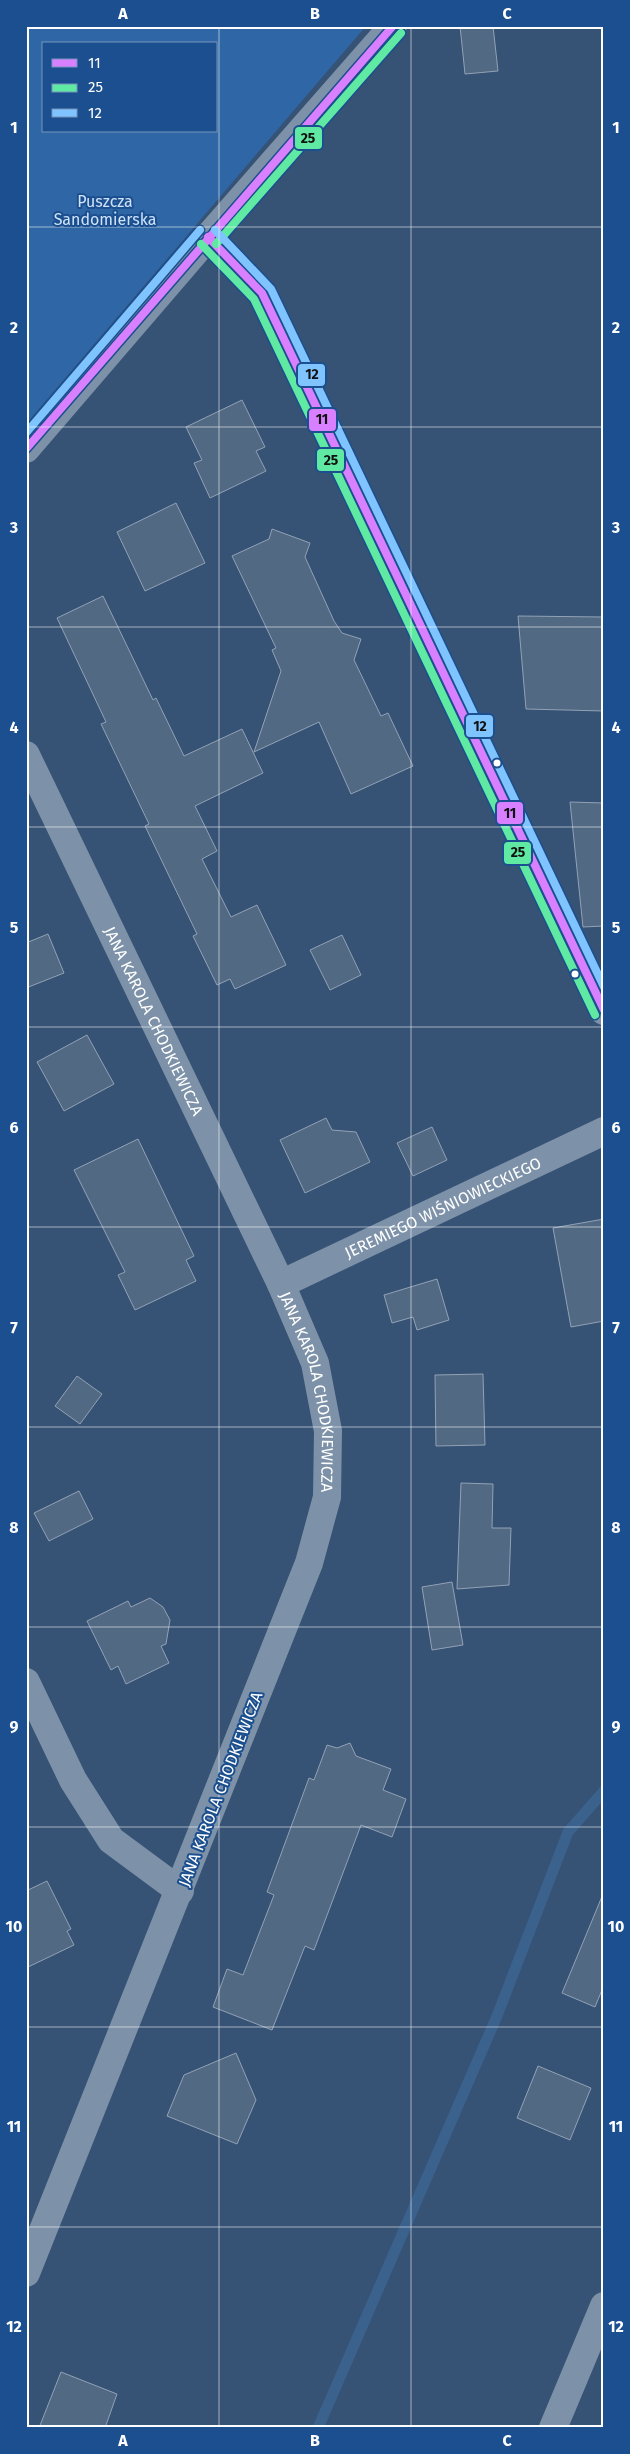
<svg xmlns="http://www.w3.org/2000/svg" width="630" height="2454" viewBox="0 0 630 2454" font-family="'Fira Sans',sans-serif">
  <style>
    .green { fill: #2f66a5; fill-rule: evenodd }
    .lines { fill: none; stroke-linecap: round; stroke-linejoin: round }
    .stream { stroke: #3b618d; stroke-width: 11 }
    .building { fill: #526984; stroke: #92a2b6 }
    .minor { stroke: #7d92a8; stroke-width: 28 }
    .bus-1-casing { stroke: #1b4f8f; stroke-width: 11 }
    .bus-2-casing { stroke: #1b4f8f; stroke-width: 11 }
    .bus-3-casing { stroke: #1b4f8f; stroke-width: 11 }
    .bus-1 { stroke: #d880ff; stroke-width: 8 }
    .bus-2 { stroke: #60e9a3; stroke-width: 8 }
    .bus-3 { stroke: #80c4ff; stroke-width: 8 }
    .grid { fill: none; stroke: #fff; stroke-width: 1; stroke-opacity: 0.55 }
    .bus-dot { fill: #fff; stroke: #1b4f8f; stroke-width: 2 }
    .labels { text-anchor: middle; stroke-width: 4; stroke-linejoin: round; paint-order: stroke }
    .park-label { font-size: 16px; fill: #cfe3fa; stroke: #1b4f8f }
    .street-label { font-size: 16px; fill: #fff; stroke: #1b4f8f }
    .line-badge { stroke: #1b4f8f; stroke-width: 2 }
    .pale-badge-label { font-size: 14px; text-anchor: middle; font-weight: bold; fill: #111 }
    .neatline { fill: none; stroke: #fff; stroke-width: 2 }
    .grid-label { font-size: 16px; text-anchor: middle; font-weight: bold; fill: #fff }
  </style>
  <rect width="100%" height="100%" fill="#365274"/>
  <path class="green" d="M 26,26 L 366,26 L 26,424 ZM 44,44 L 216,44 L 216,131 L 44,131 Z"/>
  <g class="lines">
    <path class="stream" d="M 318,2428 L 497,2016 L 568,1832 L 604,1791"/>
  </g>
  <path class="building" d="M 460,26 L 493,26 L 498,71 L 465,74 Z
    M 242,400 L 265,447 L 256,451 L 266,471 L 210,498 L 194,463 L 202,460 L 186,427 Z
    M 176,503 L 205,563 L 145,591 L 117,532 Z
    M 272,529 L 310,543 L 305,557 L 334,621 L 342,633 L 361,639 L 354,660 L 381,716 L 388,713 L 413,766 L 351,794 L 319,722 L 254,752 L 281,671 L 272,650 L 276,648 L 232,556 L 269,539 Z
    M 103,596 L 153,700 L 156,698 L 184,756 L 242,729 L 263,773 L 195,806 L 217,851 L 202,859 L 231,917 L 257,905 L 286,965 L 235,989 L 230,979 L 217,985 L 193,936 L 197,934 L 145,826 L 149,824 L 101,724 L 106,722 L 57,618 Z
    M 518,616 L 604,617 L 604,711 L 526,709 Z
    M 570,802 L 604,803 L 604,926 L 583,927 Z
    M 48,934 L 64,973 L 26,988 L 26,943 Z
    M 342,935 L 361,975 L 330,990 L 310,950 Z
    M 87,1035 L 114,1084 L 64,1111 L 37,1062 Z
    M 326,1118 L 332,1130 L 356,1132 L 370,1162 L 305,1193 L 280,1140 Z
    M 432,1127 L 447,1160 L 413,1176 L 397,1143 Z
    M 138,1139 L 194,1256 L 186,1260 L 196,1281 L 135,1310 L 118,1275 L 125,1272 L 74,1170 Z
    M 604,1219 L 604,1321 L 571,1327 L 553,1228 Z
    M 437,1279 L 449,1320 L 417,1330 L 413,1317 L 392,1323 L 384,1295 Z
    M 483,1374 L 485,1445 L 436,1446 L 435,1375 Z
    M 77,1376 L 102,1394 L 80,1424 L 55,1406 Z
    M 461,1483 L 493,1484 L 492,1528 L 511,1528 L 509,1585 L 457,1589 Z
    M 79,1491 L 93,1519 L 49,1541 L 34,1513 Z
    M 452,1582 L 463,1645 L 432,1650 L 422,1587 Z
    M 150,1598 L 163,1607 L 170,1620 L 166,1644 L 161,1646 L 169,1663 L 126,1684 L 118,1666 L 111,1670 L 87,1621 L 128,1601 L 131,1607 Z
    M 350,1743 L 356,1756 L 391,1769 L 383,1790 L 406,1799 L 392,1837 L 361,1825 L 314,1950 L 305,1946 L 272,2030 L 213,2007 L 227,1969 L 243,1975 L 274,1895 L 267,1892 L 309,1778 L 314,1780 L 327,1745 L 337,1748 Z
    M 47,1881 L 71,1929 L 67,1931 L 74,1945 L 26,1968 L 26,1891 Z
    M 603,1894 L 604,1985 L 595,2007 L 562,1993 Z
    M 236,2053 L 256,2100 L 237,2144 L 167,2116 L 184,2075 Z
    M 538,2066 L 591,2088 L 570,2140 L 517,2118 Z
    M 61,2372 L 117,2394 L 105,2428 L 39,2428 Z"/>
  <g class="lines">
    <g class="minor">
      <path d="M 208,237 L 262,293 L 604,1011"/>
      <path d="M 26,449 L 208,237 L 393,26"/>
      <path id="s1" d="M 26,755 L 281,1284 L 315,1363 L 328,1431 L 327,1497 L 309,1563 L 26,2273"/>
      <path id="s2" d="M 281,1284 L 604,1131"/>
      <path d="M 26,1682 L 73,1780 L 111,1840 L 180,1891"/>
      <path d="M 553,2428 L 604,2306"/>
    </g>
    <g class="bus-1-casing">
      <path id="bus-1" d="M 208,237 L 262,293 L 604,1010
        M 26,449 L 393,26"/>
    </g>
    <g class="bus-2-casing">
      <path id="bus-2" d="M 201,244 L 254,299 L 595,1015
        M 216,244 L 401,33"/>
    </g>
    <g class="bus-3-casing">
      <path id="bus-3" d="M 215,230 L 271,289 L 604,987
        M 26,433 L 200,230"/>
    </g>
    <use href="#bus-1" class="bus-1"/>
    <use href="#bus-2" class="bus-2"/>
    <use href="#bus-3" class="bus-3"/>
  </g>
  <path class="grid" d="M 219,26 L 219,2428M 411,26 L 411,2428M 26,227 L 604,227M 26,427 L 604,427M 26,627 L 604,627M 26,827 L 604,827M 26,1027 L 604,1027M 26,1227 L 604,1227M 26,1427 L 604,1427M 26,1627 L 604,1627M 26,1827 L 604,1827M 26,2027 L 604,2027M 26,2227 L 604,2227"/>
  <g class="bus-dot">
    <circle cx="497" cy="763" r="4.5"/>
    <circle cx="575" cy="974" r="4.5"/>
  </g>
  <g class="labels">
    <g class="park-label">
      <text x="105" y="207">Puszcza<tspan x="105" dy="18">Sandomierska</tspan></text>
    </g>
    <g class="street-label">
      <text dy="6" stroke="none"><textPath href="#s1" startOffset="295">JANA KAROLA CHODKIEWICZA</textPath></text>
      <text dy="6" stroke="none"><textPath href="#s2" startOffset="179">JEREMIEGO WIŚNIOWIECKIEGO</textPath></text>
      <text dy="6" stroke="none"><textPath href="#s1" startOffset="700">JANA KAROLA CHODKIEWICZA</textPath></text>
      <text transform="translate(220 1789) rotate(-69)" y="6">JANA KAROLA CHODKIEWICZA</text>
    </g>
  </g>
  <g class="line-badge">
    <rect x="294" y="126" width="29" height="24" rx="5" fill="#60e9a3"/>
    <rect x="297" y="363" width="29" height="24" rx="5" fill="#80c4ff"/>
    <rect x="308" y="408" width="29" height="24" rx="5" fill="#d880ff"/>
    <rect x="316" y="448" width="29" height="24" rx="5" fill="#60e9a3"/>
    <rect x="465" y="714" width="29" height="24" rx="5" fill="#80c4ff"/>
    <rect x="496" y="801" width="28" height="24" rx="5" fill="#d880ff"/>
    <rect x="503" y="841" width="29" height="24" rx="5" fill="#60e9a3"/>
  </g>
  <g class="pale-badge-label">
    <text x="308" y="143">25</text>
    <text x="312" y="379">12</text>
    <text x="322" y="424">11</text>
    <text x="331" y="465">25</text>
    <text x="480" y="731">12</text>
    <text x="510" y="818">11</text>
    <text x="518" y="857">25</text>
  </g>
  <rect width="630" height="2454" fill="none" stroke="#1b4f8f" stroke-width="55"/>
  <rect x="42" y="42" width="175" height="90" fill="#1b4f8f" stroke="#7695bc"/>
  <rect x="52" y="59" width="25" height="8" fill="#d880ff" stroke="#7695bc"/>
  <text x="88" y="68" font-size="15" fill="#ffffff">11</text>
  <rect x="52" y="84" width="25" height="8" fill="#60e9a3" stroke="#7695bc"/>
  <text x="88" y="92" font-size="15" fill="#ffffff">25</text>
  <rect x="52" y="109" width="25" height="8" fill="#80c4ff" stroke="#7695bc"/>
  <text x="88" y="118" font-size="15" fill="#ffffff">12</text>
  <rect x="28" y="28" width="574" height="2398" class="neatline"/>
  <g class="grid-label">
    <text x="123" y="19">A</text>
    <text x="315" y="19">B</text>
    <text x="507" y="19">C</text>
    <text x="14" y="133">1</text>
    <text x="616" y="133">1</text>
    <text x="14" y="333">2</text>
    <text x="616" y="333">2</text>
    <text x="14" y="533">3</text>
    <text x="616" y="533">3</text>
    <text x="14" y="733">4</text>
    <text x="616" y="733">4</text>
    <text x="14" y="933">5</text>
    <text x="616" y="933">5</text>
    <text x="14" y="1133">6</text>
    <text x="616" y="1133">6</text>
    <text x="14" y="1333">7</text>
    <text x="616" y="1333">7</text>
    <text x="14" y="1533">8</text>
    <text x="616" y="1533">8</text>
    <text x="14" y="1732">9</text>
    <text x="616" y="1732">9</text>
    <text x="14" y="1932">10</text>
    <text x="616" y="1932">10</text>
    <text x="14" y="2132">11</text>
    <text x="616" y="2132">11</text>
    <text x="14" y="2332">12</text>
    <text x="616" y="2332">12</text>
    <text x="123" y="2446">A</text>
    <text x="315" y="2446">B</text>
    <text x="507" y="2446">C</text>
  </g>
</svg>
